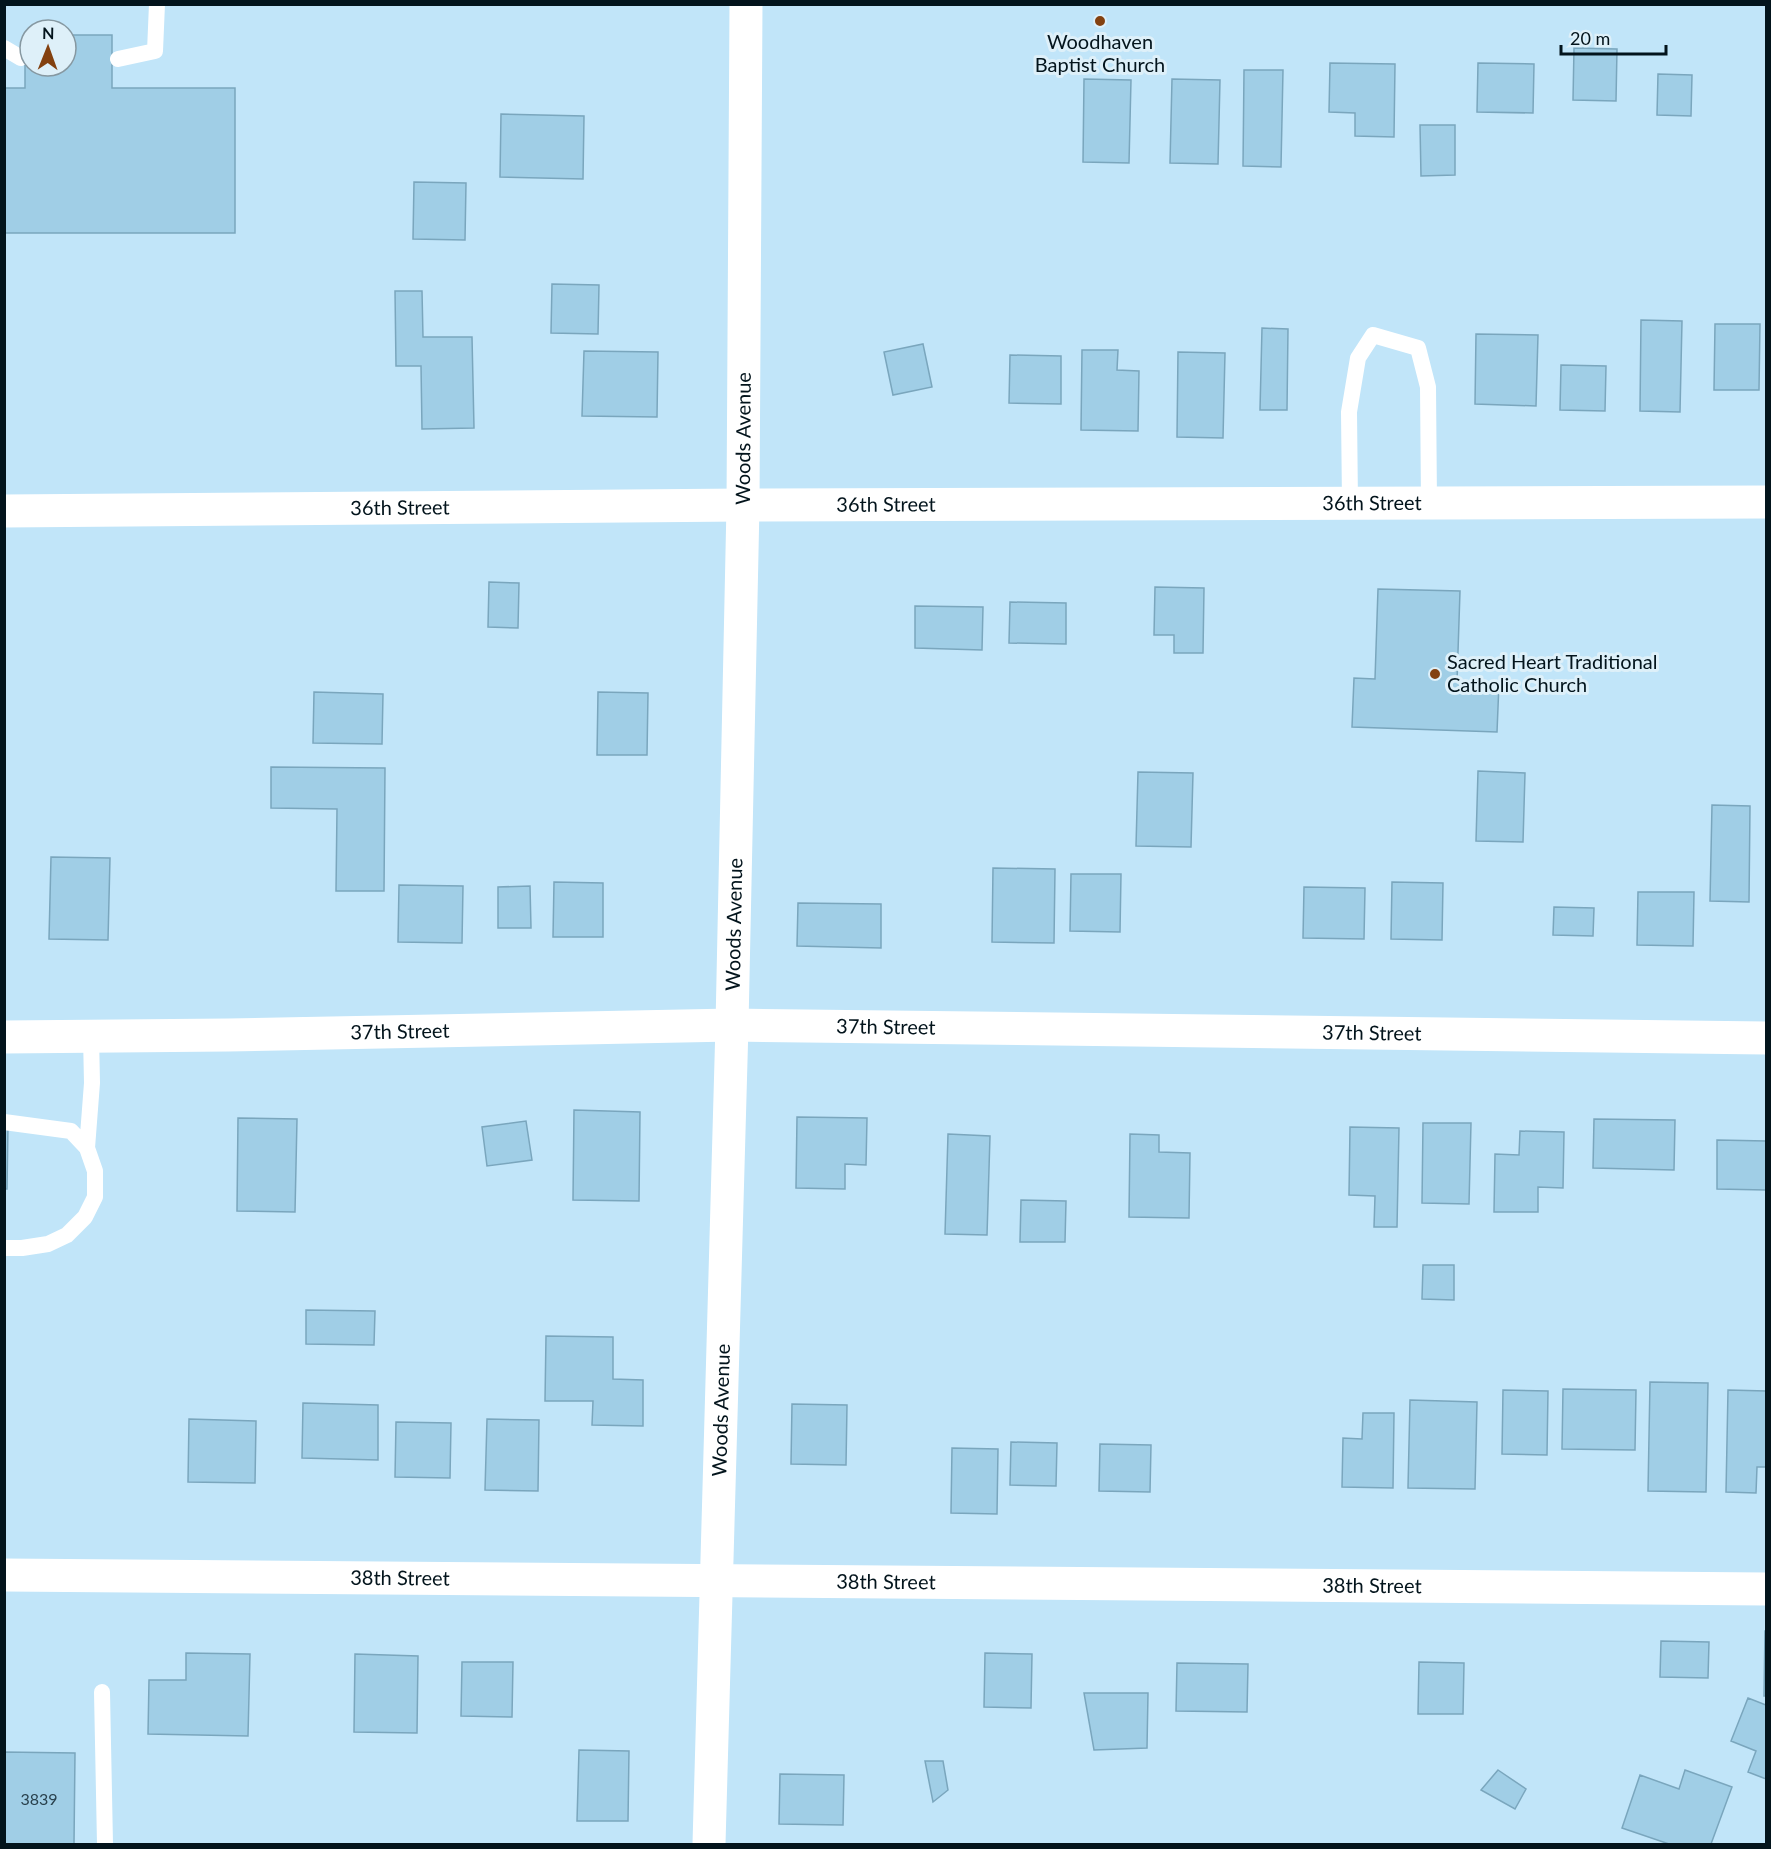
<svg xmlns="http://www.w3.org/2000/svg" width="1771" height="1849" viewBox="0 0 1771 1849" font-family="Lato,sans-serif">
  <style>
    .building { fill: #a0cee6; stroke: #7aa6bd; stroke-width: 1.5 }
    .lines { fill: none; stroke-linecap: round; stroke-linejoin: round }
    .lane { stroke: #fff; stroke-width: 16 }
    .street { stroke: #fff; stroke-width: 33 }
    .poi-dot { fill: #834110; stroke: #def0f9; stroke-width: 2 }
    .labels { text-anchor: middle; stroke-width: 6; stroke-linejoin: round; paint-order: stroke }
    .number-label { font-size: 16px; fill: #2a424e }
    .poi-label { font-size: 20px; fill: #03141c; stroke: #def0f9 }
    .street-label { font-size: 20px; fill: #03141c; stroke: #def0f9 }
  </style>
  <rect width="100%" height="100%" fill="#c1e5f9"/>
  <path class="building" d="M 25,35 L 30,35 L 30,66 L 66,66 L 66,35 L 112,35 L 112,88 L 235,88 L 235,233 L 4,233 L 4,88 L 25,88 Z
    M 1574,48 L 1617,49 L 1616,101 L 1573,100 Z
    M 1330,63 L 1395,64 L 1394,137 L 1355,136 L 1355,113 L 1329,112 Z
    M 1478,63 L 1534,64 L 1533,113 L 1477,112 Z
    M 1244,70 L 1283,70 L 1281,167 L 1243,166 Z
    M 1658,74 L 1692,75 L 1691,116 L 1657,115 Z
    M 1084,79 L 1131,80 L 1129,163 L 1083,162 Z
    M 1172,79 L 1220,80 L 1218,164 L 1170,163 Z
    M 501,114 L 584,116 L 583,179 L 500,177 Z
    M 1420,125 L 1455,125 L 1455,175 L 1421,176 Z
    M 414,182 L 466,183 L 465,240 L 413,239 Z
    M 552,284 L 599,285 L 598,334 L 551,333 Z
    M 395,291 L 422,291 L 423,337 L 472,337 L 474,428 L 422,429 L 421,366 L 396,366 Z
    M 1641,320 L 1682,321 L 1680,412 L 1640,411 Z
    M 1715,324 L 1760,324 L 1759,390 L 1714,390 Z
    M 1262,328 L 1288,329 L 1287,410 L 1260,410 Z
    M 1476,334 L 1538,335 L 1536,406 L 1475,404 Z
    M 923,344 L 932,387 L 893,395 L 884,352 Z
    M 1082,350 L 1118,350 L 1117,370 L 1139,371 L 1138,431 L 1081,430 Z
    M 584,351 L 658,352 L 657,417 L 582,416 Z
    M 1178,352 L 1225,353 L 1223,438 L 1177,437 Z
    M 1010,355 L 1061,356 L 1061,404 L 1009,403 Z
    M 1561,365 L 1606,366 L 1605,411 L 1560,410 Z
    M 489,582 L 519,583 L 518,628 L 488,627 Z
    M 1155,587 L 1204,588 L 1203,653 L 1174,653 L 1174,635 L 1154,635 Z
    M 1378,589 L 1460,591 L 1457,682 L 1499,683 L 1497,732 L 1352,727 L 1354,678 L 1375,679 Z
    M 1010,602 L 1066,603 L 1066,644 L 1009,643 Z
    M 915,606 L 983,607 L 982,650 L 915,648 Z
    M 314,692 L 383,694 L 382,744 L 313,743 Z
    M 598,692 L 648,693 L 647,755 L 597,755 Z
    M 271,767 L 385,768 L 384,891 L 336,891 L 337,809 L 271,808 Z
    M 1478,771 L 1525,773 L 1523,842 L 1476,841 Z
    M 1138,772 L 1193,773 L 1191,847 L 1136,846 Z
    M 1712,805 L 1750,806 L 1749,902 L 1710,901 Z
    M 51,857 L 110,858 L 108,940 L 49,939 Z
    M 993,868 L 1055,869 L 1054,943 L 992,942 Z
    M 1071,874 L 1121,874 L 1120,932 L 1070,931 Z
    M 554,882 L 603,883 L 603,937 L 553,937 Z
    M 1392,882 L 1443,883 L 1442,940 L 1391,939 Z
    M 399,885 L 463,886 L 462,943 L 398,942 Z
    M 530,886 L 531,928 L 498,928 L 498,887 Z
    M 1304,887 L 1365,888 L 1364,939 L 1303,938 Z
    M 1638,892 L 1694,892 L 1693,946 L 1637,945 Z
    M 798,903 L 881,904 L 881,948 L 797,946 Z
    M 1554,907 L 1594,908 L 1593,936 L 1553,935 Z
    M 574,1110 L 640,1112 L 639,1201 L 573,1200 Z
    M 797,1117 L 867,1118 L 866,1165 L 845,1164 L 845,1189 L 796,1188 Z
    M 238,1118 L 297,1119 L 295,1212 L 237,1211 Z
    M 1594,1119 L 1675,1120 L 1674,1170 L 1593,1168 Z
    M 526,1121 L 532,1160 L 487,1166 L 482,1127 Z
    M 1423,1123 L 1471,1123 L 1469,1204 L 1422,1203 Z
    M 4,1125 L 8,1125 L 7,1189 L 4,1189 Z
    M 1350,1127 L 1399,1128 L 1397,1227 L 1374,1227 L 1375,1196 L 1349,1195 Z
    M 1520,1131 L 1564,1132 L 1563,1188 L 1538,1187 L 1538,1212 L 1494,1212 L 1495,1154 L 1519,1155 Z
    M 948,1134 L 990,1136 L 987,1235 L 945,1234 Z
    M 1130,1134 L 1159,1135 L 1159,1152 L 1190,1153 L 1189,1218 L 1129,1217 Z
    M 1717,1140 L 1766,1141 L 1766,1190 L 1717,1189 Z
    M 1021,1200 L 1066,1201 L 1065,1242 L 1020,1242 Z
    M 1423,1265 L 1454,1265 L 1454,1300 L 1422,1299 Z
    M 306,1310 L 375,1311 L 374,1345 L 306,1344 Z
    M 546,1336 L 613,1337 L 613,1379 L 643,1380 L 643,1426 L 592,1425 L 593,1401 L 545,1401 Z
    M 1650,1382 L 1708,1383 L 1706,1492 L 1648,1491 Z
    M 1563,1389 L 1636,1390 L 1635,1450 L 1562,1449 Z
    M 1503,1390 L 1548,1391 L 1547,1455 L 1502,1454 Z
    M 1728,1390 L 1766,1391 L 1766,1467 L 1757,1467 L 1756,1493 L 1726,1492 Z
    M 1410,1400 L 1477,1402 L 1475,1489 L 1408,1488 Z
    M 303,1403 L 378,1405 L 378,1460 L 302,1458 Z
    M 792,1404 L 847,1405 L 846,1465 L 791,1464 Z
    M 1363,1413 L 1394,1413 L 1393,1488 L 1342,1487 L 1343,1438 L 1362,1439 Z
    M 189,1419 L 256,1421 L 255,1483 L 188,1482 Z
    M 487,1419 L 539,1420 L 538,1491 L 485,1490 Z
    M 396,1422 L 451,1423 L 450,1478 L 395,1477 Z
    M 1011,1442 L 1057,1443 L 1056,1486 L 1010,1485 Z
    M 1100,1444 L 1151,1445 L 1150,1492 L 1099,1491 Z
    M 952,1448 L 998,1449 L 997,1514 L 951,1513 Z
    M 1765,1631 L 1766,1631 L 1766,1696 L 1764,1696 Z
    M 1661,1641 L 1709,1642 L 1708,1678 L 1660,1677 Z
    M 186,1653 L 250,1654 L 248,1736 L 148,1734 L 149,1680 L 186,1680 Z
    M 985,1653 L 1032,1654 L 1031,1708 L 984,1707 Z
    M 355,1654 L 418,1656 L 417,1733 L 354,1732 Z
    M 462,1662 L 513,1662 L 512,1717 L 461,1716 Z
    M 1419,1662 L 1464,1663 L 1463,1714 L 1418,1714 Z
    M 1177,1663 L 1248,1664 L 1247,1712 L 1176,1711 Z
    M 1084,1693 L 1148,1693 L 1147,1748 L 1094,1750 Z
    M 1748,1698 L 1766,1705 L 1766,1779 L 1748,1772 L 1756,1751 L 1731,1741 Z
    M 579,1750 L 629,1751 L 628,1821 L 577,1821 Z
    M 4,1752 L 75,1753 L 74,1844 L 4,1844 Z
    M 925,1761 L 943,1761 L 948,1790 L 933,1802 Z
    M 1498,1770 L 1526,1789 L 1515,1809 L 1481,1790 Z
    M 1685,1770 L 1732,1787 L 1711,1844 L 1669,1844 L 1622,1828 L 1640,1775 L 1679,1789 Z
    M 780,1774 L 844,1775 L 843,1825 L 779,1824 Z"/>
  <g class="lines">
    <path class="lane" d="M 4,48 L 21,58
      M 118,59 L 155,51 L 157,4
      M 1350,504 L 1349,412 L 1358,358 L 1373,335 L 1418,348 L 1428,387 L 1429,503
      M 4,1122 L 71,1131 L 87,1148
      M 4,1248 L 22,1248 L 48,1244 L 67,1235 L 85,1217 L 95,1197 L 95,1171 L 87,1148 L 92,1083 L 91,1036
      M 102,1692 L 105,1844"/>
    <g class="street">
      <path id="s1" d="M 4,511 L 743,505 L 1766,502"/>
      <path id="s2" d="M 4,1037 L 228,1035 L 732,1025 L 1766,1038"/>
      <path id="s3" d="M 4,1575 L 1766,1589"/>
      <path id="s4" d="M 709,1844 L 732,1025 L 743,505 L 746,4"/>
    </g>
  </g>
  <g class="poi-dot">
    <circle cx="1100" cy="21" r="6"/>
    <circle cx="1435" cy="674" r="6"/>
  </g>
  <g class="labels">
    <g class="number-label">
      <text x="39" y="1805">3839</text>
    </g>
    <g class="poi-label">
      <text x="1100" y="49">Woodhaven<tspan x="1100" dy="23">Baptist Church</tspan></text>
      <text x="1447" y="669" text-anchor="start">Sacred Heart Traditional<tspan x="1447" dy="23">Catholic Church</tspan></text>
    </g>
    <g class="street-label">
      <text dy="7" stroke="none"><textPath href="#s4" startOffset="1406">Woods Avenue</textPath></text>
      <text dy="7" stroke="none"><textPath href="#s1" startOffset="1368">36th Street</textPath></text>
      <text dy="7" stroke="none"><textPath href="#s1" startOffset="882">36th Street</textPath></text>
      <text dy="7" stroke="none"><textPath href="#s1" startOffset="396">36th Street</textPath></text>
      <text dy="7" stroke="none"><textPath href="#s4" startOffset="920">Woods Avenue</textPath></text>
      <text dy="7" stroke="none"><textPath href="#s2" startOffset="882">37th Street</textPath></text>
      <text dy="7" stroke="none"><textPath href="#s2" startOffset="396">37th Street</textPath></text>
      <text dy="7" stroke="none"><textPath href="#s2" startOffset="1368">37th Street</textPath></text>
      <text dy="7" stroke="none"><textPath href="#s4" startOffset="434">Woods Avenue</textPath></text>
      <text dy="7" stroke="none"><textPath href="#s3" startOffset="396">38th Street</textPath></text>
      <text dy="7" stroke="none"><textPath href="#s3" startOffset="882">38th Street</textPath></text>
      <text dy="7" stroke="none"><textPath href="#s3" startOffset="1368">38th Street</textPath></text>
    </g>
  </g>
  <rect width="1771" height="1849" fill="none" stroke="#03141c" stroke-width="12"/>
  <g transform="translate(48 48) rotate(1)"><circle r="28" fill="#def0f9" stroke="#8698a1" stroke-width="1.5"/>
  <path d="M0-4.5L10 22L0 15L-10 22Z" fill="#834110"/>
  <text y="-9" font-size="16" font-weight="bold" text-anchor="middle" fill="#03141c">N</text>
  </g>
  <path d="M1561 45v9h105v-9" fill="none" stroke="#03141c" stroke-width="3"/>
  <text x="1570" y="45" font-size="18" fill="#03141c" stroke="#def0f9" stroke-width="4.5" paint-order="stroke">20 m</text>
</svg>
